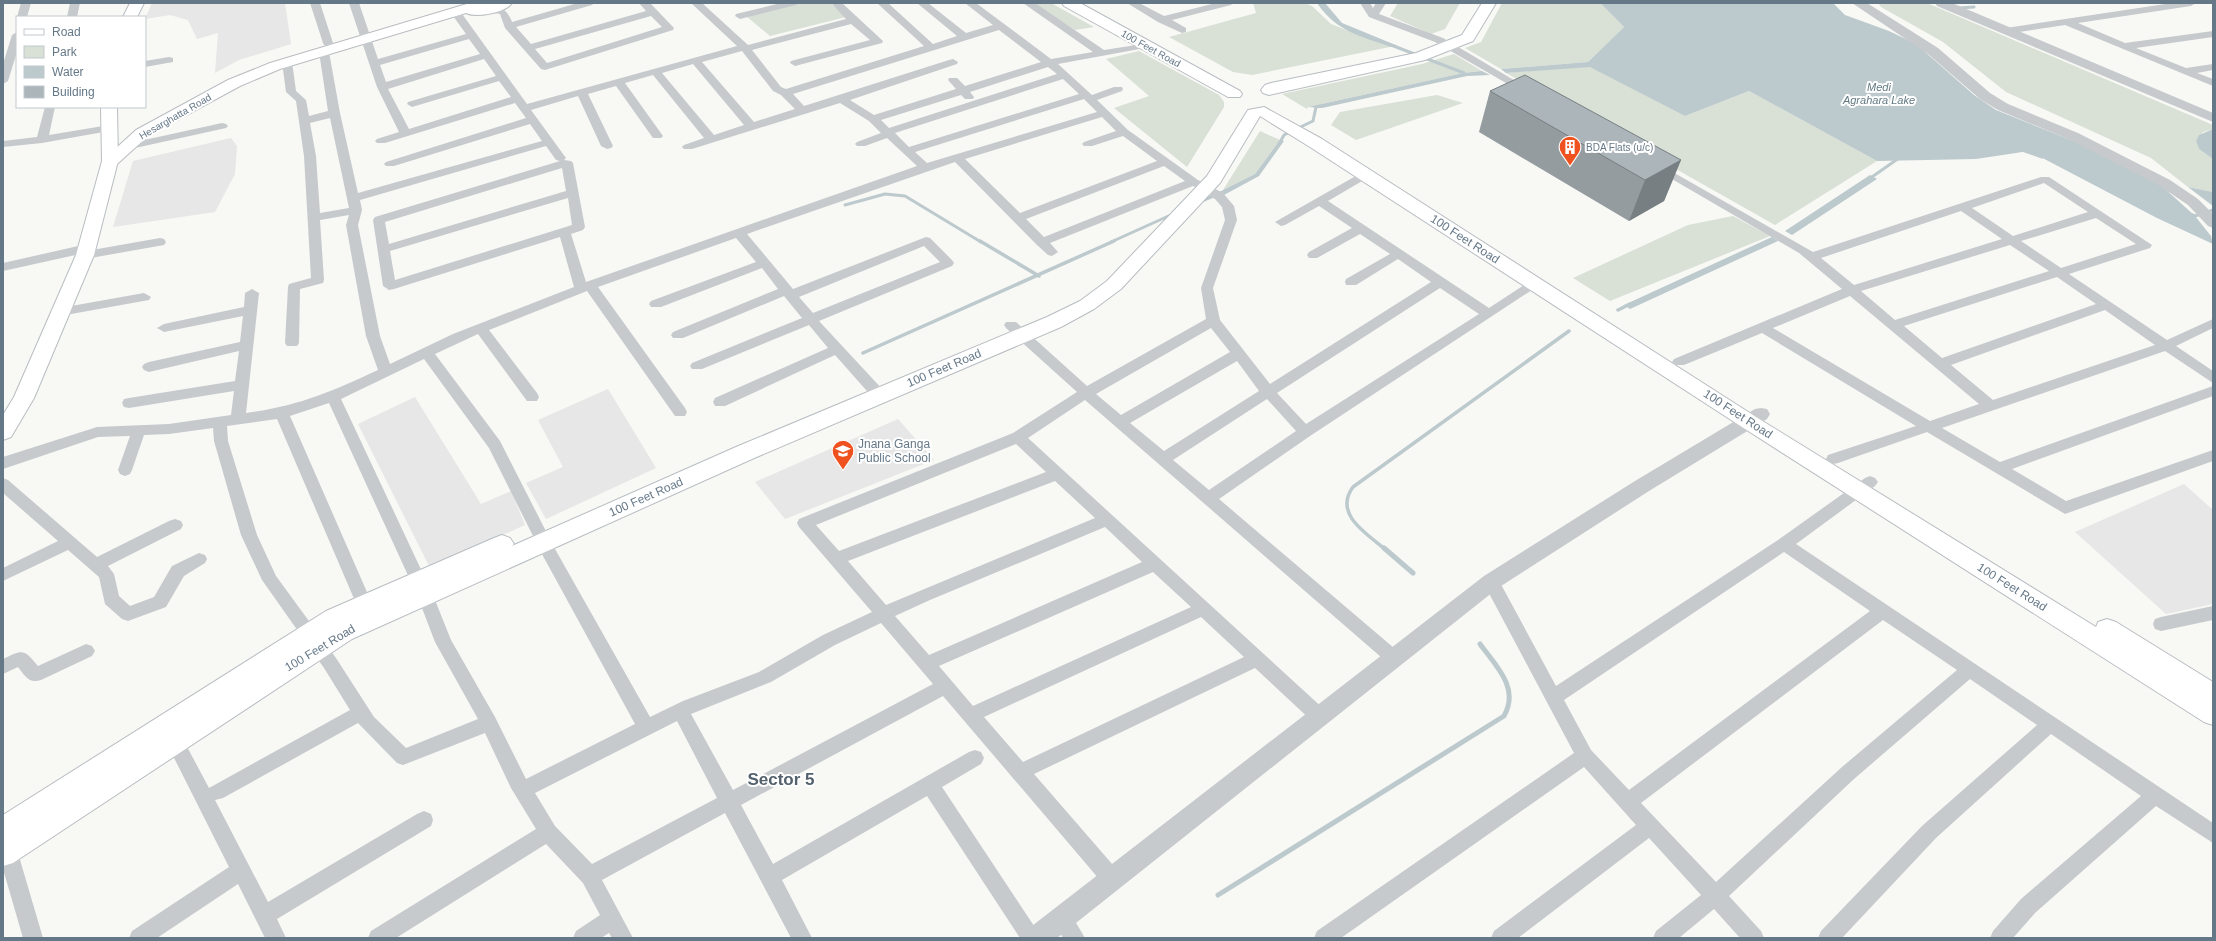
<svg xmlns="http://www.w3.org/2000/svg" width="2216" height="941" viewBox="0 0 2216 941" font-family="Helvetica,sans-serif">
  <style>
    .built { fill: #e6e7e6 }
    .green { fill: #d9e0d6 }
    .water { fill: #bcc9cd }
    .lines { fill: none; stroke-linecap: round; stroke-linejoin: round }
    .stream-far2 { stroke: #bcc9cd; stroke-width: 3 }
    .stream-far1 { stroke: #bcc9cd; stroke-width: 3.5 }
    .stream { stroke: #bcc9cd; stroke-width: 5 }
    .secondary-casing { stroke: #b8bdc2; stroke-width: 2 }
    .primary-casing { stroke: #b9bdc1; stroke-width: 2 }
    .minor { fill: #c6cacd; fill-rule: evenodd }
    .tertiary { fill: #c6cacd; fill-rule: evenodd }
    .secondary { fill: #fff; fill-rule: evenodd }
    .primary { fill: #fff; fill-rule: evenodd }
    .wall { fill: #949ca0 }
    .shaded-wall { fill: #787f82 }
    .building { fill: #acb5ba; stroke: #787f82 }
    .labels { text-anchor: middle; stroke-width: 4; stroke-linejoin: round; paint-order: stroke }
    .far-street-label { font-size: 10px; fill: #657888; stroke: #fff }
    .far-poi-label { font-size: 10px; fill: #657888; stroke: #fff; text-anchor: start }
    .far-water-label { font-size: 11px; font-style: italic; fill: #617a83; stroke: #fff }
    .street-label { font-size: 12px; fill: #657888; stroke: #fff }
    .poi-label { font-size: 12px; fill: #657888; stroke: #fff; text-anchor: start }
    .near-quarter-label { font-size: 17px; font-weight: bold; fill: #53616d; stroke: #fff }
  </style>
  <rect width="100%" height="100%" fill="#f8f8f5"/>
  <path class="built" d="M 152,3 L 285,3 L 291,44 L 239,60 L 215,73 L 218,33 L 197,39 L 188,20 L 170,15 L 145,19 Z
    M 231,138 L 237,146 L 235,174 L 215,212 L 113,227 L 133,161 Z
    M 608,389 L 656,468 L 546,519 L 526,483 L 563,467 L 538,420 Z
    M 415,397 L 481,504 L 511,491 L 525,525 L 430,568 L 358,424 Z
    M 898,419 L 934,460 L 785,519 L 755,482 Z
    M 2184,484 L 2213,510 L 2213,604 L 2166,614 L 2075,532 Z"/>
  <path class="green" d="M 801,3 L 830,3 L 846,17 L 770,36 L 746,16 Z
    M 1033,3 L 1051,3 L 1094,27 L 1075,30 Z
    M 1253,3 L 1305,3 L 1312,6 L 1331,24 L 1390,47 L 1252,75 L 1233,72 L 1169,37 L 1256,13 Z
    M 1398,3 L 1460,3 L 1445,29 L 1431,34 L 1390,16 Z
    M 1502,3 L 1600,3 L 1624,27 L 1588,62 L 1501,69 L 1465,48 L 1481,42 Z
    M 1878,3 L 1927,3 L 2213,125 L 2213,129 L 2203,132 L 2196,141 L 2199,149 L 2213,159 L 2213,192 L 2188,187 L 2151,158 L 2006,92 L 1943,42 L 1881,7 Z
    M 1139,51 L 1219,95 L 1224,102 L 1224,107 L 1187,167 L 1114,108 L 1149,96 L 1106,59 Z
    M 1454,54 L 1482,71 L 1463,73 L 1308,107 L 1307,109 L 1282,94 L 1422,64 Z
    M 1590,66 L 1685,116 L 1749,91 L 1877,161 L 1775,225 L 1506,73 Z
    M 1437,95 L 1463,103 L 1356,140 L 1331,125 L 1340,112 Z
    M 1260,131 L 1280,140 L 1255,174 L 1223,190 Z
    M 1733,216 L 1770,236 L 1610,301 L 1573,278 L 1688,225 Z"/>
  <path class="water" d="M 1317,3 L 1325,3 L 1342,23 L 1398,46 L 1390,47 C 1359,35 1337,32 1317,3 Z
    M 1600,3 L 1834,4 L 1845,15 L 1889,31 L 1916,44 L 1974,95 L 1996,110 L 2101,152 L 2163,187 L 2195,216 L 2211,236 L 2213,244 L 2157,218 L 2029,151 L 1976,159 L 1877,161 L 1749,91 L 1685,116 L 1590,67 L 1506,73 L 1501,69 L 1588,62 L 1624,27 Z
    M 1482,71 L 1490,75 L 1467,76 L 1322,108 L 1308,107 L 1463,73 Z
    M 2213,129 L 2213,159 L 2199,149 L 2196,141 L 2199,135 Z
    M 1280,140 L 1284,141 L 1259,176 L 1224,195 L 1223,190 L 1255,174 Z
    M 1870,175 L 1877,179 L 1792,235 L 1785,231 Z
    M 2188,187 L 2213,192 L 2213,206 Z
    M 1772,237 L 1778,241 L 1630,309 L 1624,305 Z"/>
  <g class="lines">
    <path class="stream-far2" d="M 1959,8 L 1974,7
      M 1391,45 L 1464,73
      M 1279,144 L 1284,135 L 1313,121 L 1316,107 L 1321,106
      M 2022,150 L 2042,157
      M 1869,179 L 1899,158
      M 1199,202 L 1228,190
      M 845,205 L 885,194 L 905,196 L 981,242
      M 2190,214 L 2195,216 L 2213,210
      M 1111,242 L 1173,214"/>
    <path class="stream-far1" d="M 980,241 L 1039,276
      M 1618,310 L 1630,304
      M 863,353 L 1114,241
      M 1385,549 C 1367,534 1333,514 1353,487 L 1569,331"/>
    <path class="stream" d="M 1384,548 L 1413,573
      M 1218,895 L 1504,716 C 1520,688 1496,666 1480,644"/>
    <g class="secondary-casing">
      <path id="secondary" d="M 130,3 L 144,3 L 137,17 L 123,17 Z
        M 1062,3 L 1080,3 L 1240,91 L 1242,94 L 1240,97 L 1228,97 L 1064,6 Z
        M 1482,3 L 1496,3 L 1473,41 L 1425,60 L 1269,95 L 1263,93 L 1261,90 L 1265,85 L 1271,83 L 1416,53 L 1462,35 Z
        M 101,107 L 117,107 L 118,161 L 94,255 L 34,398 L 11,437 L 3,440 L 3,415 L 14,397 L 76,255 L 102,161 Z
        M 1264,107 L 1322,139 L 1756,417 L 2096,627 L 2098,622 L 2107,619 L 2116,622 L 2213,682 L 2213,725 L 2204,722 L 1742,427 L 1310,147 L 1260,116 L 1220,183 L 1121,289 L 1094,309 L 1061,327 L 752,459 L 352,639 L 13,863 L 3,866 L 3,815 L 326,611 L 494,538 L 502,535 L 510,538 L 514,544 L 512,546 L 736,447 L 1047,317 L 1080,301 L 1107,281 L 1207,176 L 1248,110 Z"/>
    </g>
    <g class="primary-casing">
      <path id="primary" d="M 470,3 L 512,3 C 505,13 476,18 466,13 L 280,69 L 240,86 L 148,136 L 116,165 L 104,165 L 102,161 L 136,130 L 228,80 L 270,63 Z"/>
    </g>
    <path class="minor" d="M 21,3 L 31,3 L 27,17 L 17,17 Z
      M 70,3 L 80,3 L 77,17 L 67,17 Z
      M 310,3 L 320,3 L 333,43 L 332,45 L 324,45 L 323,43 Z
      M 349,3 L 359,3 L 378,59 L 466,34 L 451,13 L 456,10 L 460,11 L 527,104 L 737,46 L 691,3 L 702,3 L 748,45 L 846,19 L 831,3 L 842,3 L 883,41 L 882,43 L 795,66 L 790,63 L 791,61 L 870,40 L 851,24 L 752,50 L 781,87 L 786,89 L 924,46 L 877,3 L 888,3 L 933,44 L 957,36 L 917,3 L 928,3 L 966,33 L 993,25 L 965,3 L 976,3 L 1051,59 L 1093,52 L 1023,3 L 1035,3 L 1104,50 L 1149,43 L 1149,47 L 1145,48 L 1058,64 L 1092,95 L 1114,87 L 1122,87 L 1123,89 L 1122,91 L 1097,100 L 1128,130 L 1198,180 L 1223,193 L 1234,206 L 1237,220 L 1213,288 L 1220,320 L 1270,384 L 1431,282 L 1398,259 L 1356,285 L 1346,285 L 1345,282 L 1346,279 L 1390,254 L 1360,234 L 1317,258 L 1309,258 L 1307,255 L 1309,252 L 1352,228 L 1319,206 L 1285,225 L 1281,226 L 1275,222 L 1361,173 L 1369,173 L 1371,175 L 1369,177 L 1328,201 L 1489,308 L 1530,281 L 1535,280 L 1541,284 L 1310,436 L 1219,499 L 1401,654 L 1404,659 L 1401,664 L 1395,666 L 1389,664 L 1085,400 L 1028,438 L 1326,711 L 1329,717 L 1326,723 L 1320,725 L 1314,723 L 1255,668 L 1034,774 L 1119,872 L 1122,879 L 1119,886 L 1112,888 L 1105,886 L 943,696 L 741,805 L 773,864 L 969,752 L 975,750 L 981,752 L 984,758 L 981,764 L 942,787 L 1042,938 L 1020,938 L 927,796 L 782,880 L 812,938 L 791,938 L 725,813 L 602,880 L 633,938 L 612,938 L 609,933 L 601,938 L 573,938 L 576,931 L 600,915 L 583,883 L 546,844 L 396,938 L 368,938 L 371,931 L 536,829 L 511,788 L 485,733 L 403,765 L 397,763 L 358,723 L 223,798 L 215,800 L 268,902 L 417,814 L 424,811 L 431,814 L 433,820 L 431,826 L 277,919 L 286,938 L 265,938 L 238,884 L 157,938 L 129,938 L 132,931 L 229,867 L 162,734 L 165,728 L 171,726 L 177,728 L 209,788 L 350,710 L 324,668 L 262,580 L 241,535 L 214,441 L 213,428 L 169,434 L 144,435 L 132,470 L 130,474 L 125,476 L 120,474 L 118,470 L 130,436 L 98,437 L 3,469 L 3,457 L 97,427 L 169,424 L 231,415 L 234,391 L 129,408 L 124,407 L 122,403 L 124,399 L 129,398 L 235,381 L 239,351 L 149,372 L 144,370 L 142,367 L 144,364 L 149,362 L 240,342 L 243,316 L 164,332 L 157,328 L 164,324 L 244,307 L 245,293 L 252,289 L 259,293 L 246,413 C 298,406 331,392 378,370 L 366,336 L 346,225 L 349,215 L 320,220 L 324,280 L 323,283 L 300,289 L 299,343 L 297,346 L 287,346 L 285,343 L 288,287 L 289,284 L 311,278 L 304,156 L 296,101 L 286,92 L 282,62 L 283,60 L 291,60 L 292,62 L 296,91 L 306,100 L 309,116 L 328,111 L 319,52 L 324,49 L 329,52 L 340,113 L 358,193 L 542,141 L 530,124 L 394,166 L 386,166 L 384,164 L 386,162 L 526,118 L 515,103 L 385,143 L 377,143 L 375,141 L 377,139 L 399,132 L 377,87 ZM 999,30 L 1041,62 L 965,86 L 957,78 L 949,78 L 948,80 L 956,89 L 874,115 L 850,100 L 957,64 L 958,62 L 953,59 L 949,60 L 804,106 L 793,94 ZM 469,39 L 480,54 L 386,82 L 380,65 ZM 742,51 L 773,91 L 781,95 L 795,109 L 754,122 L 702,62 ZM 484,59 L 496,76 L 408,102 L 407,104 L 412,107 L 499,81 L 511,97 L 409,129 L 388,89 ZM 693,64 L 744,125 L 714,135 L 662,73 ZM 1048,67 L 1057,74 L 889,128 L 881,120 L 961,95 L 965,99 L 973,99 L 974,97 L 970,92 ZM 653,75 L 704,138 L 684,145 L 682,147 L 684,149 L 692,149 L 840,103 L 869,121 L 881,133 L 857,142 L 855,144 L 857,146 L 865,146 L 887,138 L 917,166 L 586,282 L 571,234 L 583,230 L 585,227 L 573,163 L 571,161 L 564,160 L 566,158 L 531,110 L 578,96 L 601,146 L 607,149 L 611,148 L 613,146 L 588,94 L 616,86 L 653,138 L 661,138 L 663,136 L 625,83 ZM 1063,79 L 1079,94 L 909,147 L 895,133 ZM 1084,99 L 1097,112 L 927,163 L 915,152 ZM 1102,117 L 1116,131 L 1084,142 L 1082,144 L 1084,146 L 1092,146 L 1123,136 L 1157,161 L 1020,213 L 965,159 ZM 330,118 L 349,208 L 320,213 L 316,156 L 310,123 ZM 546,146 L 556,160 L 560,161 L 375,217 L 373,220 L 383,286 L 389,290 L 394,289 L 560,237 L 574,287 L 453,334 L 390,364 L 380,336 L 358,225 L 362,210 L 360,200 ZM 955,162 L 1037,245 L 1048,255 L 1052,256 L 1058,252 L 1050,243 L 1193,186 L 1215,199 L 1222,207 L 1225,220 L 1201,288 L 1206,319 L 1087,386 L 1016,322 L 1006,322 L 1004,325 L 1006,328 L 1077,392 L 1013,433 L 799,519 L 797,523 L 799,527 L 872,612 L 823,635 L 759,672 L 683,701 L 650,717 L 555,549 L 500,441 L 435,354 L 478,334 L 527,401 L 537,401 L 539,397 L 537,393 L 489,330 L 587,291 L 675,416 L 685,416 L 687,412 L 685,408 L 598,287 L 736,238 L 756,262 L 651,301 L 649,304 L 651,307 L 661,307 L 762,268 L 778,289 L 673,332 L 671,335 L 673,338 L 683,338 L 784,296 L 802,318 L 692,363 L 690,366 L 692,369 L 702,369 L 809,325 L 828,348 L 715,398 L 713,402 L 715,406 L 725,406 L 835,355 L 874,399 L 884,399 L 886,395 L 884,391 L 819,321 L 952,266 L 954,263 L 952,260 L 930,238 L 926,237 L 793,289 L 747,234 ZM 1164,166 L 1185,181 L 1044,237 L 1026,219 ZM 562,168 L 566,191 L 389,244 L 385,222 ZM 568,198 L 572,225 L 395,280 L 390,251 ZM 924,246 L 940,262 L 813,313 L 799,297 ZM 1440,288 L 1479,314 L 1306,424 L 1277,393 ZM 1211,328 L 1230,352 L 1121,415 L 1096,394 ZM 424,359 L 489,448 L 543,556 L 635,724 L 526,779 L 495,717 L 451,640 L 433,595 L 341,399 ZM 1237,361 L 1259,391 L 1164,451 L 1130,423 ZM 1267,399 L 1296,431 L 1209,490 L 1173,460 ZM 329,403 L 417,595 L 435,642 L 478,719 L 406,748 L 374,717 L 336,658 L 276,576 L 257,535 L 228,441 L 227,426 L 277,419 L 361,615 L 363,620 L 369,622 L 375,620 L 377,615 L 290,416 ZM 1016,444 L 1046,472 L 839,551 L 816,525 ZM 1055,481 L 1095,518 L 886,605 L 848,561 ZM 1105,527 L 1142,562 L 929,655 L 895,616 L 930,600 ZM 1153,572 L 1191,607 L 973,706 L 939,666 ZM 1201,617 L 1244,657 L 1023,762 L 984,717 ZM 881,623 L 933,684 L 733,790 L 691,714 L 771,682 L 835,645 ZM 677,721 L 717,798 L 592,864 L 555,826 L 535,793 Z
      M 578,3 L 594,3 L 592,5 L 516,27 L 531,44 L 646,11 L 639,3 L 650,3 L 674,28 L 673,30 L 545,70 L 541,69 L 505,28 L 500,14 L 477,9 L 475,7 L 480,4 C 497,7 505,4 512,22 ZM 651,16 L 662,27 L 547,63 L 535,49 Z
      M 781,3 L 798,3 L 796,5 L 740,19 L 735,16 L 736,14 Z
      M 1127,3 L 1139,3 L 1164,16 L 1216,3 L 1233,3 L 1231,5 L 1172,20 L 1186,28 L 1186,32 L 1182,33 L 1158,22 Z
      M 1360,3 L 1370,3 L 1373,8 L 1376,3 L 1386,3 L 1379,14 L 1443,38 L 1534,92 L 1529,95 L 1525,94 L 1435,42 L 1369,17 Z
      M 2172,3 L 2196,3 L 2191,6 L 2078,23 L 2125,43 L 2213,31 L 2213,37 L 2136,48 L 2186,68 L 2213,64 L 2213,70 L 2197,73 L 2213,79 L 2213,86 L 2065,25 L 2006,34 L 2001,31 L 2006,28 Z
      M 17,32 L 17,52 L 8,81 L 3,84 L 3,64 L 12,35 Z
      M 169,57 L 173,58 L 173,62 L 145,67 L 145,61 Z
      M 45,107 L 55,107 L 49,135 L 109,125 L 115,128 L 109,131 L 42,143 L 3,147 L 3,141 L 37,137 Z
      M 222,123 L 226,124 L 228,126 L 226,128 L 126,150 L 120,147 L 126,144 Z
      M 1657,163 L 1813,252 L 2041,177 L 2049,177 L 2152,245 L 2150,248 L 2069,274 L 2167,340 L 2213,319 L 2213,328 L 2176,346 L 2213,371 L 2213,383 L 2165,351 L 1942,428 L 2000,462 L 2213,386 L 2213,396 L 2012,469 L 2066,501 L 2213,450 L 2213,461 L 2065,514 L 1927,432 L 1838,463 L 1833,464 L 1828,463 L 1826,459 L 1828,455 L 1916,426 L 1762,333 L 1684,365 L 1674,365 L 1672,362 L 1674,359 L 1842,289 L 1799,253 L 1653,168 L 1651,166 ZM 2044,183 L 2088,212 L 2013,236 L 1972,208 ZM 1961,211 L 2002,239 L 1854,285 L 1821,258 ZM 2096,218 L 2136,244 L 2061,268 L 2021,241 ZM 2010,245 L 2049,271 L 1895,320 L 1861,291 ZM 2057,277 L 2096,304 L 1942,358 L 1904,326 ZM 1850,296 L 1979,404 L 1930,421 L 1773,328 ZM 2105,310 L 2155,345 L 1993,400 L 1951,365 Z
      M 160,238 L 164,239 L 166,242 L 164,245 L 85,259 L 81,258 L 80,254 L 3,271 L 3,263 L 87,244 L 91,245 L 92,250 Z
      M 144,293 L 151,297 L 149,300 L 60,316 L 53,312 L 60,308 Z
      M 1870,476 L 1875,478 L 1878,482 L 1875,486 L 1796,544 L 2213,823 L 2213,843 L 2156,806 L 2035,913 L 2013,938 L 1990,938 L 1993,931 L 2021,899 L 2141,796 L 2051,734 L 1936,838 L 1842,938 L 1818,938 L 1821,931 L 1922,826 L 2037,725 L 1970,679 L 1854,779 L 1729,896 L 1761,931 L 1764,938 L 1740,938 L 1714,909 L 1679,938 L 1653,938 L 1656,931 L 1701,895 L 1649,838 L 1518,938 L 1491,938 L 1494,931 L 1636,825 L 1584,767 L 1341,938 L 1314,938 L 1317,931 L 1574,753 L 1483,582 L 1485,577 L 1491,575 L 1497,577 L 1556,686 L 1778,540 L 1865,478 ZM 1784,552 L 1870,611 L 1629,790 L 1591,750 L 1564,700 ZM 1883,620 L 1957,670 L 1842,767 L 1716,882 L 1641,803 Z
      M 3,478 L 8,480 L 97,557 L 169,521 L 175,519 L 181,521 L 183,525 L 181,529 L 108,566 L 114,574 L 119,596 L 130,606 L 154,597 L 172,566 L 199,553 L 205,555 L 207,559 L 205,563 L 184,576 L 166,607 L 128,621 L 122,619 L 105,604 L 99,577 L 68,550 L 3,581 L 3,568 L 58,541 L 3,493 Z
      M 2213,606 L 2213,620 L 2161,631 L 2155,629 L 2153,624 L 2155,619 L 2161,617 Z
      M 86,644 L 92,646 L 95,651 L 92,656 L 41,680 C 29,684 25,676 18,667 L 3,674 L 3,659 C 23,649 24,649 38,666 Z
      M 3,827 L 10,830 L 13,836 L 43,938 L 23,938 L 3,869 Z
      M 1062,908 L 1069,911 L 1085,938 L 1063,938 L 1052,918 L 1055,911 Z"/>
    <path class="tertiary" d="M 1852,3 L 1867,3 L 1938,48 L 1990,93 L 2008,104 L 2078,133 L 2170,180 L 2198,199 L 2213,214 L 2213,228 L 2208,226 L 2188,205 L 2160,186 L 2068,139 L 1998,110 L 1980,99 L 1928,54 Z
      M 1935,3 L 1952,3 L 2213,113 L 2213,122 L 1937,6 Z
      M 1761,408 L 1767,409 L 1770,414 L 1767,419 L 1649,491 L 1498,588 L 1057,938 L 1024,938 L 1028,929 L 1484,576 L 1635,481 L 1755,409 Z"/>
    <use href="#secondary" class="secondary"/>
    <use href="#primary" class="primary"/>
  </g>
  <path class="wall" d="M 1490,91 L 1681,160 L 1664,201 L 1629,221 L 1479,132 Z"/>
  <path class="shaded-wall" d="M 1681,160 L 1664,201 L 1629,221 L 1645,180 Z"/>
  <path class="building" d="M 1525,75 L 1681,160 L 1645,180 L 1490,91 Z"/>
  <defs>
    <g id="building-pin" transform="scale(1.15)"><path d="M0 17L-7.5 6A9.5 9.5 0 1 1 7.5 6Z" fill="#ef521e" stroke="#fff"/><path d="M-4-6H4V6H1V3H-1V6H-4ZM-2.5-4.3h1.7v1.8h-1.7ZM.8-4.3h1.7v1.8H.8ZM-2.5-1h1.7V.8h-1.7ZM.8-1h1.7V.8H.8Z" fill="#fff"/></g>
    <g id="school-pin" transform="scale(1.15)"><path d="M0 17L-7.5 6A9.5 9.5 0 1 1 7.5 6Z" fill="#ef521e" stroke="#fff"/><path d="M0-5L7-2L0 1L-7-2ZM-4 1L0 2.5L4 1V4Q0 6-4 4Z" fill="#fff"/></g>
  </defs>
  <g fill-rule="evenodd">
    <use href="#building-pin" x="1570" y="147"/>
    <use href="#school-pin" x="843" y="451"/>
  </g>
  <g class="labels">
    <g class="far-street-label">
      <text transform="translate(1151 48) rotate(29)" y="4">100 Feet Road</text>
      <text transform="translate(175 116) rotate(-30)" y="4">Hesarghatta Road</text>
    </g>
    <g class="far-poi-label">
      <text x="1586" y="151">BDA Flats (u/c)</text>
    </g>
    <g class="far-water-label">
      <text x="1879" y="91">Medi<tspan x="1879" dy="13">Agrahara Lake</tspan></text>
    </g>
    <g class="street-label">
      <text transform="translate(1465 239) rotate(33)" y="4">100 Feet Road</text>
      <text transform="translate(944 368) rotate(-23)" y="4">100 Feet Road</text>
      <text transform="translate(1738 414) rotate(33)" y="4">100 Feet Road</text>
      <text transform="translate(646 497) rotate(-24)" y="4">100 Feet Road</text>
      <text transform="translate(2012 587) rotate(32)" y="4">100 Feet Road</text>
      <text transform="translate(320 648) rotate(-31)" y="4">100 Feet Road</text>
    </g>
    <g class="poi-label">
      <text x="858" y="448">Jnana Ganga<tspan x="858" dy="14">Public School</tspan></text>
    </g>
    <g class="near-quarter-label">
      <text x="781" y="785">Sector 5</text>
    </g>
  </g>
  <rect width="2216" height="941" fill="none" stroke="#657888" stroke-width="8"/>
  <rect x="16" y="16" width="130" height="92" fill="#ffffff" stroke="#c1c9cf"/>
  <rect x="24" y="29" width="20" height="6" fill="#ffffff" stroke="#c1c9cf"/>
  <text x="52" y="36" font-size="12" fill="#657888">Road</text>
  <rect x="24" y="46" width="20" height="12" fill="#d9e0d6" stroke="#c1c9cf"/>
  <text x="52" y="56" font-size="12" fill="#657888">Park</text>
  <rect x="24" y="66" width="20" height="12" fill="#bcc9cd" stroke="#c1c9cf"/>
  <text x="52" y="76" font-size="12" fill="#657888">Water</text>
  <rect x="24" y="86" width="20" height="12" fill="#acb5ba" stroke="#c1c9cf"/>
  <text x="52" y="96" font-size="12" fill="#657888">Building</text>
</svg>
